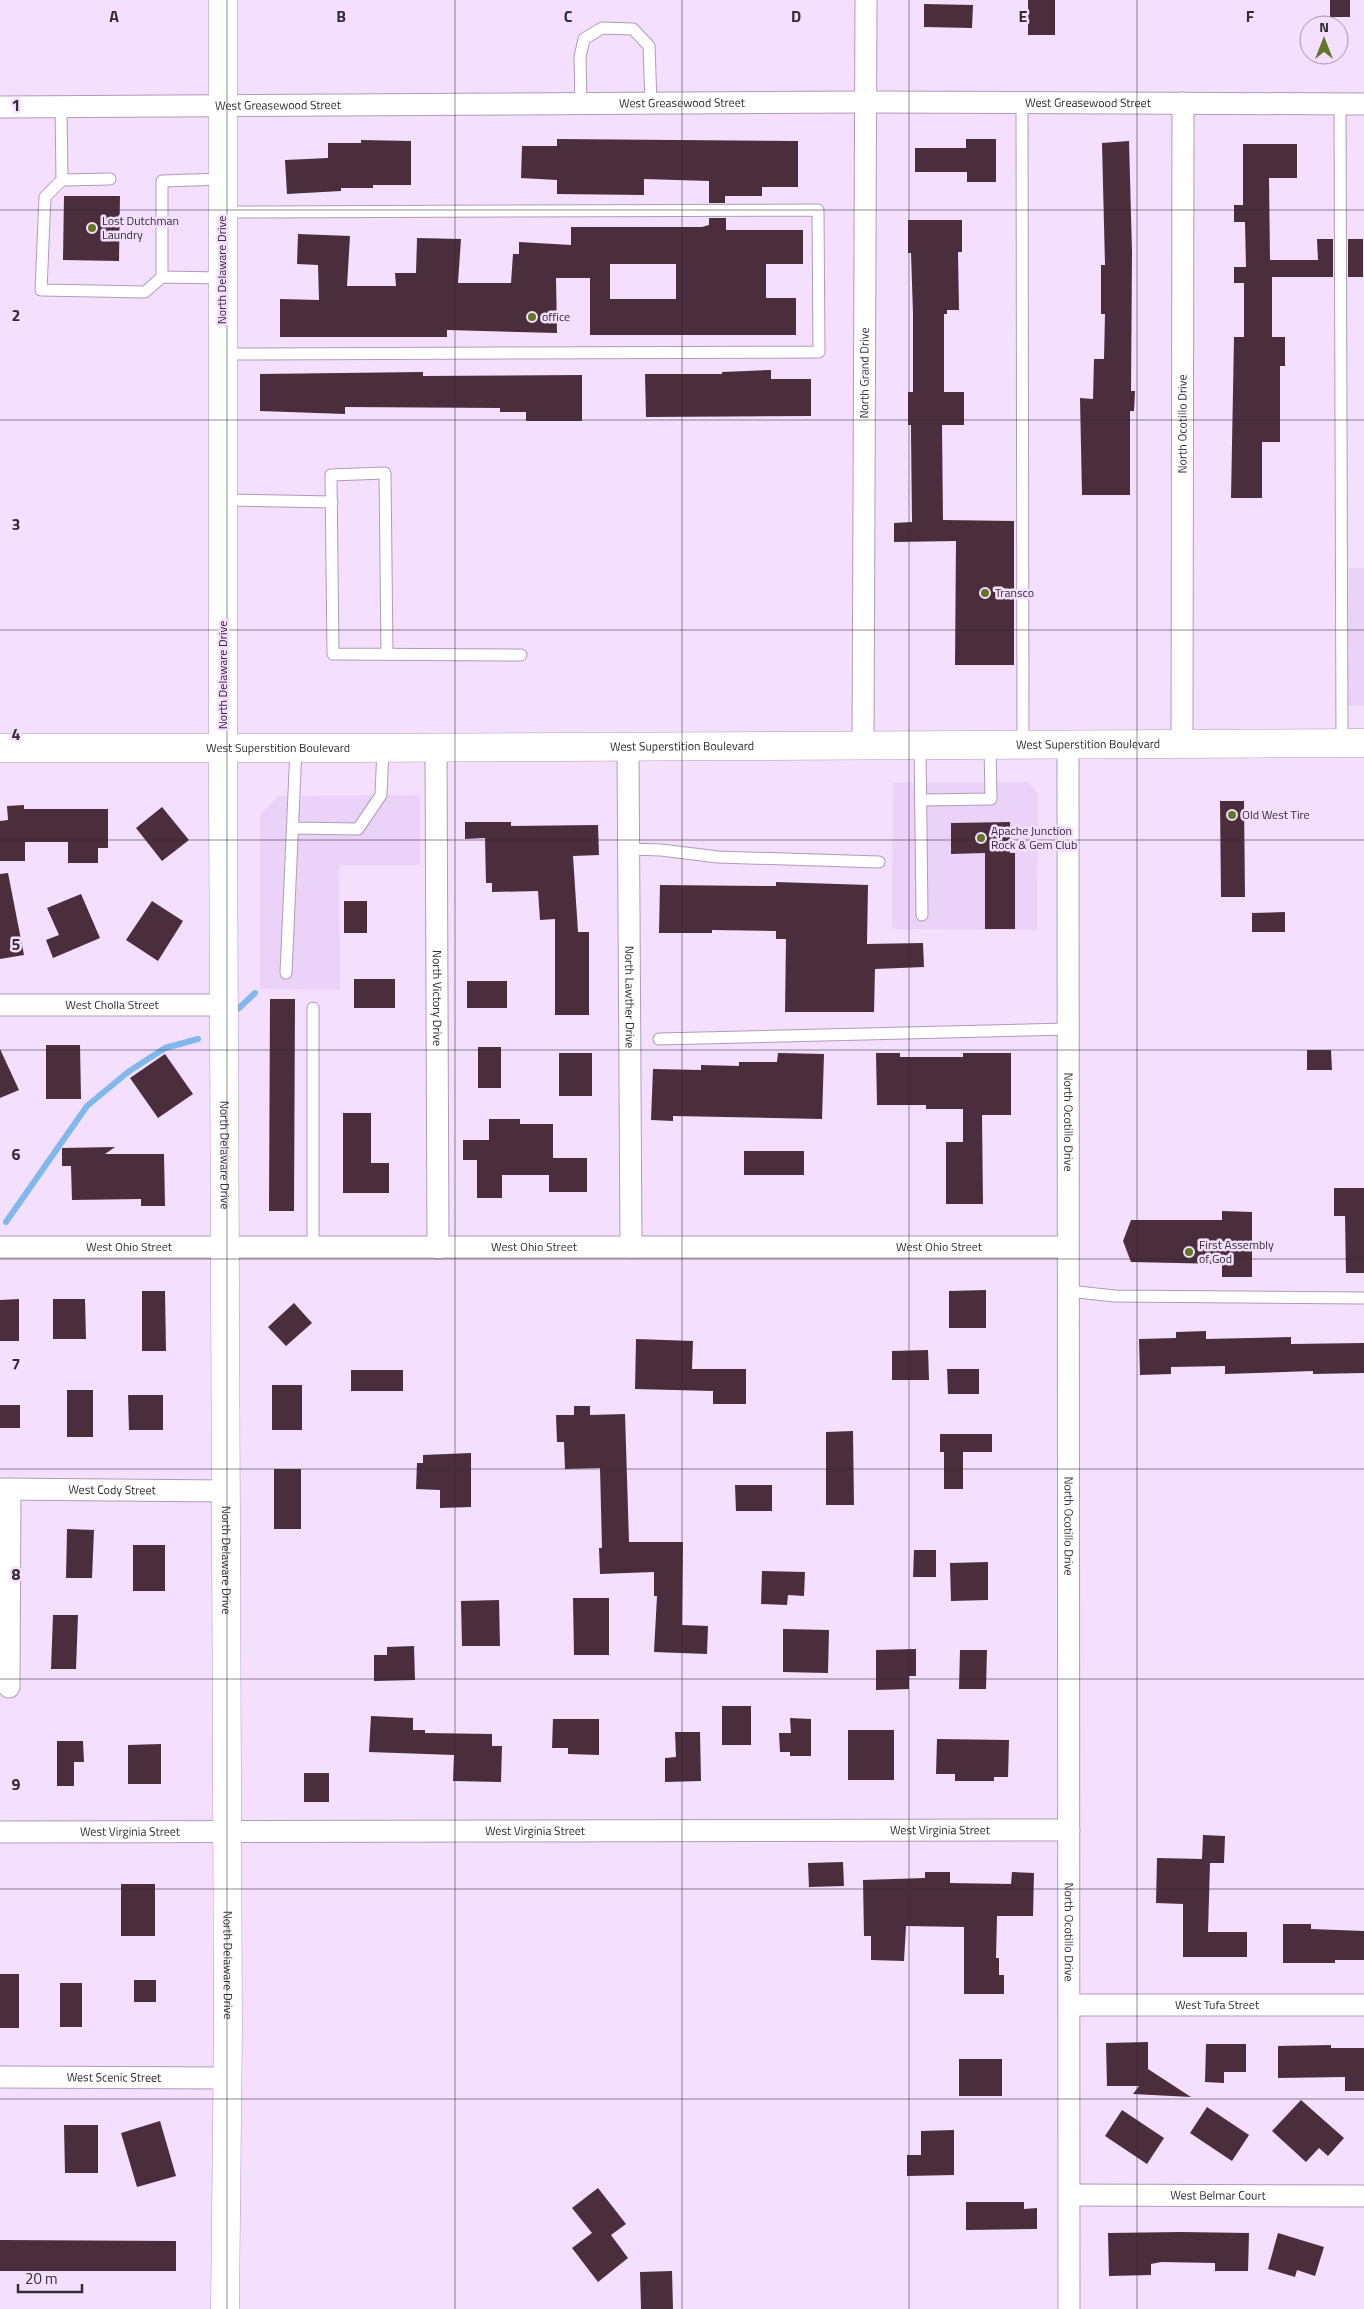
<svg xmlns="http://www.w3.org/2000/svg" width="1364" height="2309" viewBox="0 0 1364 2309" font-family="'Titillium Web',sans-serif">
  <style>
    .built { fill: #ebd2f8 }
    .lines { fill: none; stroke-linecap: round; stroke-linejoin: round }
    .stream { stroke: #7fb9ec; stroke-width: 6 }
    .building { fill: #4a2e3c; fill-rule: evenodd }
    .service-casing { stroke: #af9cb9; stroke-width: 13 }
    .minor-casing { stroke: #af9cb9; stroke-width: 23 }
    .tertiary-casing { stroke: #af9cb9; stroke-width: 29 }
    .secondary-casing { stroke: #af9cb9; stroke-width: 29 }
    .service { stroke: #fff; stroke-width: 11 }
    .minor { stroke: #fff; stroke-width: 21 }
    .tertiary { stroke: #fff; stroke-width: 28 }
    .secondary { stroke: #fff; stroke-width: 28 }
    .grid { fill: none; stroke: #332c37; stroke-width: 1; stroke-opacity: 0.55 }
    .poi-dot { fill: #607727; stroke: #f4dffe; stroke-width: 2 }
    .labels { text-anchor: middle; stroke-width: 5; stroke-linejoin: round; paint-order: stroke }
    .street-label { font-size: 12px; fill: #332c37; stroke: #f4dffe }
    .poi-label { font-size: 12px; fill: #332c37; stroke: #f4dffe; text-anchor: start }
    .grid-label { font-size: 16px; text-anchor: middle; font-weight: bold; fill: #332c37; stroke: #f4dffe; stroke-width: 5; stroke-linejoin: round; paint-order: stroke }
  </style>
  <rect width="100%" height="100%" fill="#f4dffe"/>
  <path class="built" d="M 1349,568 L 1364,568 L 1364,706 L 1348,706 Z
    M 1028,782 L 1038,793 L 1037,930 L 892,929 L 893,783 Z
    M 420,795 L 420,865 L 339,865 L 340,990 L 260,989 L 260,815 L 278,796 Z"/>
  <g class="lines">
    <path class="stream" d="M 238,1009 L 255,993
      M 6,1222 L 87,1106 L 128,1072 L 165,1048 L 198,1039"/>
  </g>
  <path class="building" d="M 1028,0 L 1055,0 L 1055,35 L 1028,35 Z
    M 1330,0 L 1350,0 L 1350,17 L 1330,17 Z
    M 924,4 L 973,5 L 972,28 L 924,27 Z
    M 557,139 L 798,141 L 798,187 L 762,187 L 762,196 L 725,196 L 725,203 L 709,203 L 709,181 L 644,179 L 644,195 L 557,194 L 557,180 L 521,178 L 522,146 L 557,146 Z
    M 966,139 L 996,139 L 996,182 L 967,182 L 967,172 L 915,172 L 915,148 L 966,148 Z
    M 361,140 L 411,141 L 411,185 L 373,185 L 373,188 L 341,188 L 341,191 L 287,194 L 285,160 L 328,158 L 328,143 L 361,143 Z
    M 1129,141 L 1132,252 L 1131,391 L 1135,391 L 1134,411 L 1130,411 L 1130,495 L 1082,495 L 1080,398 L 1093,399 L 1094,359 L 1104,359 L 1105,314 L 1101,314 L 1101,265 L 1105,265 L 1102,143 Z
    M 1243,144 L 1297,144 L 1297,178 L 1269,178 L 1270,260 L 1318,260 L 1317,239 L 1333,239 L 1333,277 L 1272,277 L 1272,337 L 1285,337 L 1285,366 L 1280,366 L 1280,442 L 1262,442 L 1262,498 L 1231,498 L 1234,337 L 1244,337 L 1244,283 L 1234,283 L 1234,267 L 1246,267 L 1245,222 L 1234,222 L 1234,205 L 1243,205 Z
    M 64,196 L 120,196 L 119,261 L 63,260 Z
    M 709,218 L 726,218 L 726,230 L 803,230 L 803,264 L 766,264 L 766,298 L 796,298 L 796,335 L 590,335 L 590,278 L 556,278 L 557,333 L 447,330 L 447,337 L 280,337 L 280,299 L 319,300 L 318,265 L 297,264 L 298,234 L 350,236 L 347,286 L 396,286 L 395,273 L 416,273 L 417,238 L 461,239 L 458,283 L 511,283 L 513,254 L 519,254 L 519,242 L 571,245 L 571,227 L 702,227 L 709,225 ZM 610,264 L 676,264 L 676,299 L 610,299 Z
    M 908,220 L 962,220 L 962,252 L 958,252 L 959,310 L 947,310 L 947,314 L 944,314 L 944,392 L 964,392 L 964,425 L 942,425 L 943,520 L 1014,521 L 1014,665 L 955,665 L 956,541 L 894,542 L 894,523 L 912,522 L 911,432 L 911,425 L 908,425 L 908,392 L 913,392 L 913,314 L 911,253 L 908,253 Z
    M 1348,239 L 1363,239 L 1363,277 L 1348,277 Z
    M 771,370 L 771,379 L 811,379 L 811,416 L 646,417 L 645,374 L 722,374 L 722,372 Z
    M 423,372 L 423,376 L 582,375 L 582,421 L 526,421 L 526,412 L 500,412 L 500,408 L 345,407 L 345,414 L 260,411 L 260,374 Z
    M 1220,801 L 1244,801 L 1245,897 L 1221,897 Z
    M 24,805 L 24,809 L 108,809 L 108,848 L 98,848 L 98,863 L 68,863 L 68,842 L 25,842 L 25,861 L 0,861 L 0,821 L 8,820 L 7,806 Z
    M 162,807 L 189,840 L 162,861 L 136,828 Z
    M 465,822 L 511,822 L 511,826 L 598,825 L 599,855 L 573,856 L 578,932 L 589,932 L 589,1015 L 555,1015 L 555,919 L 540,920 L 538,891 L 492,892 L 492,883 L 486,883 L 485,838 L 465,839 Z
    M 1010,822 L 1010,853 L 1015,853 L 1015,929 L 985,929 L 985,853 L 951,854 L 951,823 Z
    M 8,873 L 24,955 L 0,959 L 0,874 Z
    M 776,882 L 868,885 L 867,944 L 923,943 L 924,967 L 875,969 L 874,1012 L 785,1012 L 786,939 L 776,939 L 776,931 L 712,930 L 712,933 L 659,933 L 660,885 L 776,886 Z
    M 81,894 L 100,938 L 53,958 L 46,940 L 59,935 L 47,908 Z
    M 152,901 L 183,921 L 158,961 L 126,940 Z
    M 344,901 L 367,901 L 367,933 L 344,933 Z
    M 1285,912 L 1285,932 L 1252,932 L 1252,913 Z
    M 354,979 L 395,979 L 395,1008 L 354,1008 Z
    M 467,981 L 507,981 L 507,1008 L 467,1008 Z
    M 270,999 L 295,999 L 294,1211 L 269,1211 Z
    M 46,1045 L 80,1045 L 81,1099 L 46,1099 Z
    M 478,1047 L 501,1047 L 501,1088 L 478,1088 Z
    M 0,1049 L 19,1090 L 0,1098 Z
    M 1307,1050 L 1331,1050 L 1332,1070 L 1307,1070 Z
    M 559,1053 L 592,1053 L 592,1096 L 559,1096 Z
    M 778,1053 L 824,1054 L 822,1119 L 673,1116 L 673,1121 L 651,1120 L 653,1069 L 701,1070 L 701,1065 L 739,1066 L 739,1062 L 777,1062 Z
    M 876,1053 L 900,1053 L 900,1057 L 963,1057 L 963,1053 L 1011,1053 L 1011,1115 L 982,1115 L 983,1204 L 946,1204 L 946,1142 L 963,1142 L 963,1109 L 926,1109 L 926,1105 L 877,1105 Z
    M 165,1054 L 193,1094 L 158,1118 L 130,1078 Z
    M 343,1113 L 371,1113 L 371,1163 L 389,1163 L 389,1193 L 343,1193 Z
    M 489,1119 L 520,1119 L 520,1124 L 553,1124 L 553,1158 L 587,1158 L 587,1192 L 549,1192 L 549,1175 L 502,1175 L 502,1198 L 477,1198 L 477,1160 L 463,1160 L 463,1140 L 489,1140 Z
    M 115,1147 L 105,1154 L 164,1154 L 165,1206 L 141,1206 L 141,1199 L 72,1200 L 71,1166 L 62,1166 L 62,1148 Z
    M 744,1151 L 804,1151 L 804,1175 L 744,1175 Z
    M 1334,1188 L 1364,1188 L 1364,1273 L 1346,1273 L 1345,1216 L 1334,1216 Z
    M 1222,1211 L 1252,1212 L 1252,1277 L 1222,1277 L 1222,1264 L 1131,1262 L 1123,1241 L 1131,1220 L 1222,1220 Z
    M 986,1290 L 986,1328 L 949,1328 L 949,1291 Z
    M 142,1291 L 165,1291 L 166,1351 L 142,1351 Z
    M 19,1299 L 19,1341 L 0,1341 L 0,1300 Z
    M 53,1299 L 85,1299 L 86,1339 L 53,1339 Z
    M 294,1303 L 312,1323 L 286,1346 L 268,1327 Z
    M 1206,1331 L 1206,1339 L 1291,1337 L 1291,1344 L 1364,1343 L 1364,1373 L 1313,1374 L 1313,1371 L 1225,1374 L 1225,1366 L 1171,1367 L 1171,1374 L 1140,1375 L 1139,1339 L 1176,1338 L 1176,1332 Z
    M 636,1339 L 693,1341 L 692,1369 L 746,1369 L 746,1404 L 713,1404 L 713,1391 L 635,1389 Z
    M 928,1350 L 929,1380 L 892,1380 L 892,1351 Z
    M 947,1369 L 979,1369 L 979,1394 L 948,1394 Z
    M 351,1370 L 403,1370 L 403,1391 L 351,1391 Z
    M 272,1385 L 302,1385 L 302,1430 L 272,1430 Z
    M 67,1390 L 93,1390 L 93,1437 L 67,1437 Z
    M 128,1395 L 163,1395 L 163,1430 L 129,1430 Z
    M 0,1405 L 20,1405 L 20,1428 L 0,1428 Z
    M 574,1406 L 590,1406 L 590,1415 L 625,1414 L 629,1542 L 683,1542 L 682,1625 L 708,1626 L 707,1654 L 654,1652 L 657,1596 L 654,1596 L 654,1572 L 600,1574 L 599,1548 L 602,1548 L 600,1468 L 565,1469 L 564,1442 L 557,1442 L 556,1415 L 574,1415 Z
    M 853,1431 L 854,1505 L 826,1505 L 826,1432 Z
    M 940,1434 L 992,1434 L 992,1452 L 963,1452 L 963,1489 L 944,1489 L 944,1452 L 940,1452 Z
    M 471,1453 L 471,1507 L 440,1508 L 440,1490 L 416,1489 L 417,1463 L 423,1463 L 423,1455 Z
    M 274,1469 L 301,1469 L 301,1529 L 274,1529 Z
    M 735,1485 L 772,1485 L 772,1511 L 736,1511 Z
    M 67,1529 L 94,1530 L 92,1578 L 66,1578 Z
    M 133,1545 L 165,1545 L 165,1591 L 133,1591 Z
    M 914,1550 L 936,1550 L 936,1577 L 913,1577 Z
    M 988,1562 L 988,1600 L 951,1601 L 950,1563 Z
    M 762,1571 L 805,1572 L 804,1596 L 788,1595 L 787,1605 L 761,1604 Z
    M 573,1598 L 609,1598 L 609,1655 L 574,1655 Z
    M 499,1600 L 500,1646 L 462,1646 L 461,1601 Z
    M 53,1615 L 78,1615 L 76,1669 L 51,1669 Z
    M 783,1629 L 829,1630 L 828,1673 L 783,1672 Z
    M 414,1646 L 415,1680 L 374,1681 L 374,1655 L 387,1655 L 387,1647 Z
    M 916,1649 L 916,1676 L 909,1676 L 909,1689 L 876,1690 L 876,1650 Z
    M 960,1650 L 987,1650 L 986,1689 L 959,1689 Z
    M 722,1706 L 751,1706 L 751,1745 L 722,1745 Z
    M 371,1716 L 413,1718 L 413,1730 L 425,1730 L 425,1733 L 492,1734 L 492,1746 L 502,1746 L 501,1782 L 453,1781 L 454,1755 L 369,1752 Z
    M 790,1718 L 811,1719 L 811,1756 L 790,1756 L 790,1752 L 780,1752 L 779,1733 L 791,1733 Z
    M 553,1719 L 599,1719 L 599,1755 L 568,1754 L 568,1748 L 552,1748 Z
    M 848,1730 L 894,1730 L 894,1780 L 848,1780 Z
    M 675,1732 L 700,1732 L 701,1781 L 665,1782 L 665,1758 L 676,1757 Z
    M 937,1739 L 1009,1740 L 1008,1777 L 994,1777 L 994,1781 L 955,1781 L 955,1774 L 936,1774 Z
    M 57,1741 L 83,1741 L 84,1762 L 74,1762 L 74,1786 L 57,1786 Z
    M 161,1744 L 161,1784 L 128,1784 L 128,1745 Z
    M 304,1773 L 329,1773 L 329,1802 L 304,1802 Z
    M 1203,1835 L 1225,1836 L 1224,1863 L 1210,1863 L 1208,1932 L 1247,1932 L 1247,1957 L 1183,1957 L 1183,1904 L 1156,1903 L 1157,1858 L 1202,1859 Z
    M 843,1862 L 844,1886 L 809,1887 L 808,1863 Z
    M 925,1872 L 950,1872 L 950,1883 L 1011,1884 L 1012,1872 L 1034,1873 L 1033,1916 L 997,1916 L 996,1958 L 999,1958 L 999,1975 L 1004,1975 L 1004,1994 L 964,1994 L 964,1927 L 906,1926 L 904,1961 L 871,1960 L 871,1936 L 864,1936 L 863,1880 L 925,1878 Z
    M 121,1884 L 155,1884 L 155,1936 L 121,1936 Z
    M 1283,1924 L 1311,1924 L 1311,1929 L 1364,1931 L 1364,1960 L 1335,1960 L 1335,1963 L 1283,1963 Z
    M 0,1974 L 19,1974 L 19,2028 L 0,2028 Z
    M 134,1980 L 156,1980 L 156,2002 L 134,2002 Z
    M 60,1983 L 82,1983 L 82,2027 L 60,2027 Z
    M 1148,2042 L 1148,2069 L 1191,2097 L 1133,2094 L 1139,2086 L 1107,2086 L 1106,2043 Z
    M 1206,2044 L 1246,2044 L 1246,2072 L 1224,2072 L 1224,2083 L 1205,2082 Z
    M 1331,2045 L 1331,2048 L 1364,2048 L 1364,2091 L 1345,2091 L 1345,2077 L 1278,2078 L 1278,2046 Z
    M 959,2059 L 1002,2059 L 1002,2096 L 959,2096 Z
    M 1301,2100 L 1344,2138 L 1328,2156 L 1319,2148 L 1306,2162 L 1272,2131 Z
    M 1207,2107 L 1249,2135 L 1232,2161 L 1190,2133 Z
    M 1122,2110 L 1164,2138 L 1147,2164 L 1105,2136 Z
    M 160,2121 L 176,2176 L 137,2187 L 121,2133 Z
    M 64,2125 L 98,2125 L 98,2173 L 65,2173 Z
    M 954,2130 L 954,2175 L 907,2176 L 907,2155 L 921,2155 L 921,2131 Z
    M 598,2188 L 626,2224 L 611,2235 L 628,2258 L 598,2282 L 572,2248 L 592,2233 L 572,2208 Z
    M 966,2202 L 1024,2202 L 1024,2209 L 1037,2208 L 1037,2229 L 966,2230 Z
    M 1181,2232 L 1249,2233 L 1248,2271 L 1215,2271 L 1215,2263 L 1161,2262 L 1151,2264 L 1151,2275 L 1109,2276 L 1108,2233 Z
    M 1278,2233 L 1324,2247 L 1315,2276 L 1297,2270 L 1295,2277 L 1268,2269 Z
    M 0,2240 L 176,2241 L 176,2271 L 0,2271 Z
    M 672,2271 L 673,2309 L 641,2309 L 640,2272 Z"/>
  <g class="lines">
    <g class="service-casing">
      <path id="service" d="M 1022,103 L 1023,744
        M 581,104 L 580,57 L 584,39 L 602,28 L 633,29 L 649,46 L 651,103
        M 1340,104 L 1342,743
        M 61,106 L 62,180
        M 110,179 L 62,180 L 45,197 L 41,290 L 145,292 L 162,277
        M 223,212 L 818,210 L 819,352 L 223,354
        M 222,278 L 162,277 L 162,181 L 223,179
        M 223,500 L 332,502
        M 387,654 L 385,473 L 331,475 L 333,654 L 521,655
        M 920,745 L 922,915
        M 921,800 L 991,799 L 990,745
        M 293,828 L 358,829 L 381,795 L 383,748
        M 629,849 L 661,850 L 718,857 L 879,862
        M 286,973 L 296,748
        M 659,1039 L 1068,1029
        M 313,1247 L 313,1008
        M 1068,1291 L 1115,1296 L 1364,1298"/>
    </g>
    <g class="minor-casing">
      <g id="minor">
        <path id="s1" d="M 0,107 L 865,102 L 1364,104"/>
        <path id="s2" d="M 1068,744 L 1069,2309"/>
        <path id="s3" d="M 1182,744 L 1183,103"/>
        <path id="s4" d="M 863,745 L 866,0"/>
        <path id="s5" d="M 628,747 L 631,1247"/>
        <path id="s6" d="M 436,748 L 438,1248"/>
        <path id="s7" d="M 0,1005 L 224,1005"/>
        <path id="s8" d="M 0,1247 L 1068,1247"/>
        <path id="s9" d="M 0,1489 L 226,1491"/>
        <path d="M 9,1687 L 10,1489"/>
        <path id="s10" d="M 0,1832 L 1069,1830"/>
        <path id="s11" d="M 1069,2005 L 1364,2005"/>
        <path id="s12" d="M 0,2077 L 227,2078"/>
        <path id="s13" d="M 1070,2195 L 1364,2196"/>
      </g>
    </g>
    <g class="tertiary-casing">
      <g id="tertiary">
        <path id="s14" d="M 223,0 L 223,788 L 228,2030 L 225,2309"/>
      </g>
    </g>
    <g class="secondary-casing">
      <g id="secondary">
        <path id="s15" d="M 0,748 L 353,748 L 1364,743"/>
      </g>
    </g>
    <use href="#service" class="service"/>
    <use href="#minor" class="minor"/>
    <use href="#tertiary" class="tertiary"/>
    <use href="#secondary" class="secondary"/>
  </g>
  <path class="grid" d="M 227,0 L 227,2309M 455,0 L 455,2309M 682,0 L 682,2309M 909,0 L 909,2309M 1137,0 L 1137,2309M 0,210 L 1364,210M 0,420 L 1364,420M 0,630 L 1364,630M 0,840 L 1364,840M 0,1050 L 1364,1050M 0,1259 L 1364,1259M 0,1469 L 1364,1469M 0,1679 L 1364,1679M 0,1889 L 1364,1889M 0,2099 L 1364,2099"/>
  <g class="poi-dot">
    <circle cx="92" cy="228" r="5"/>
    <circle cx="532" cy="317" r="5"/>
    <circle cx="985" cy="593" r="5"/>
    <circle cx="1232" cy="815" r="5"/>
    <circle cx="981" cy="838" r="5"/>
    <circle cx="1189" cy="1252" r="5"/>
  </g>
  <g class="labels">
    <g class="street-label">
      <text dy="4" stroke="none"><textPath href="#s1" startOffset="682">West Greasewood Street</textPath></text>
      <text dy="4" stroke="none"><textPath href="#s1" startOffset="1088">West Greasewood Street</textPath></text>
      <text dy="4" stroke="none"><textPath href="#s1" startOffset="278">West Greasewood Street</textPath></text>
      <text transform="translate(222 270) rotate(-90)" y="4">North Delaware Drive</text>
      <text dy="4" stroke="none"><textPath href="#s4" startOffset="372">North Grand Drive</textPath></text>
      <text dy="4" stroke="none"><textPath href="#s3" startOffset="320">North Ocotillo Drive</textPath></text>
      <text transform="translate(223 675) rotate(-90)" y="4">North Delaware Drive</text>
      <text dy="4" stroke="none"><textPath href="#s15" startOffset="1088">West Superstition Boulevard</textPath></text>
      <text dy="4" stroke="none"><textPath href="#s15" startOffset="682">West Superstition Boulevard</textPath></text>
      <text dy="4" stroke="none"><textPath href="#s15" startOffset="278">West Superstition Boulevard</textPath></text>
      <text dy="4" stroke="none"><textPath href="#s5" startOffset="250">North Lawther Drive</textPath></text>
      <text dy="4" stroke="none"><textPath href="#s6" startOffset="250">North Victory Drive</textPath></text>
      <text dy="4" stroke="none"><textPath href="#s7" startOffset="112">West Cholla Street</textPath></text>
      <text dy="4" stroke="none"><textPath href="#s2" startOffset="378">North Ocotillo Drive</textPath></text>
      <text dy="4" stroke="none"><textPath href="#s14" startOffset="1155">North Delaware Drive</textPath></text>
      <text dy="4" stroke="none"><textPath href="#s8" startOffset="129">West Ohio Street</textPath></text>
      <text dy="4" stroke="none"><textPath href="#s8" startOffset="534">West Ohio Street</textPath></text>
      <text dy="4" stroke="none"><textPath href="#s8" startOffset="939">West Ohio Street</textPath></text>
      <text dy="4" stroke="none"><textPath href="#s9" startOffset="112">West Cody Street</textPath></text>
      <text dy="4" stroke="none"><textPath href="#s2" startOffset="782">North Ocotillo Drive</textPath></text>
      <text dy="4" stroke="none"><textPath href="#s14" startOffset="1560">North Delaware Drive</textPath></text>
      <text dy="4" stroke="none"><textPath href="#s10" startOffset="940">West Virginia Street</textPath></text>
      <text dy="4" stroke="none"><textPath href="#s10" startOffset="535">West Virginia Street</textPath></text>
      <text dy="4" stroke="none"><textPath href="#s10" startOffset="130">West Virginia Street</textPath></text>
      <text dy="4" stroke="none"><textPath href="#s2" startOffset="1188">North Ocotillo Drive</textPath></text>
      <text dy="4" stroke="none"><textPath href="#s14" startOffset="1965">North Delaware Drive</textPath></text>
      <text dy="4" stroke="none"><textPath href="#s11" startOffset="148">West Tufa Street</textPath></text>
      <text dy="4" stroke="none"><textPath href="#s12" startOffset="114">West Scenic Street</textPath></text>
      <text dy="4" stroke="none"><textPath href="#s13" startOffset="148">West Belmar Court</textPath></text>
    </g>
    <g class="poi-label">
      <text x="102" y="225">Lost Dutchman<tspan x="102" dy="14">Laundry</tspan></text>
      <text x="542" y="321">office</text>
      <text x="995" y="597">Transco</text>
      <text x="1242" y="819">Old West Tire</text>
      <text x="991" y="835">Apache Junction<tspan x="991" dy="14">Rock &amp; Gem Club</tspan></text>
      <text x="1199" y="1249">First Assembly<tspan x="1199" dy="14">of God</tspan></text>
    </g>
  </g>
  <g class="grid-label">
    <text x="114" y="22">A</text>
    <text x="341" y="22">B</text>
    <text x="568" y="22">C</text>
    <text x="796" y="22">D</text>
    <text x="1023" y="22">E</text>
    <text x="1250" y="22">F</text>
    <text x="16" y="111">1</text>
    <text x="16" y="321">2</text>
    <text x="16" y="530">3</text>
    <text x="16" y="740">4</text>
    <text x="16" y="950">5</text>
    <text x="16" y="1160">6</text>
    <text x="16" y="1370">7</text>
    <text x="16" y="1580">8</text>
    <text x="16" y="1790">9</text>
  </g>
  <g transform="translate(1324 40)"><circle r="24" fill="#f4dffe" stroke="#a797ae"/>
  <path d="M0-4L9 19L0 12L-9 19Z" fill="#607727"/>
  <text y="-8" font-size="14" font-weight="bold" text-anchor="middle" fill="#332c37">N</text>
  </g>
  <path d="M18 2284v8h64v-8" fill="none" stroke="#332c37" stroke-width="2.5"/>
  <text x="25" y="2284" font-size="15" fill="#332c37" stroke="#f4dffe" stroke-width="4" paint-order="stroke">20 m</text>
</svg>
